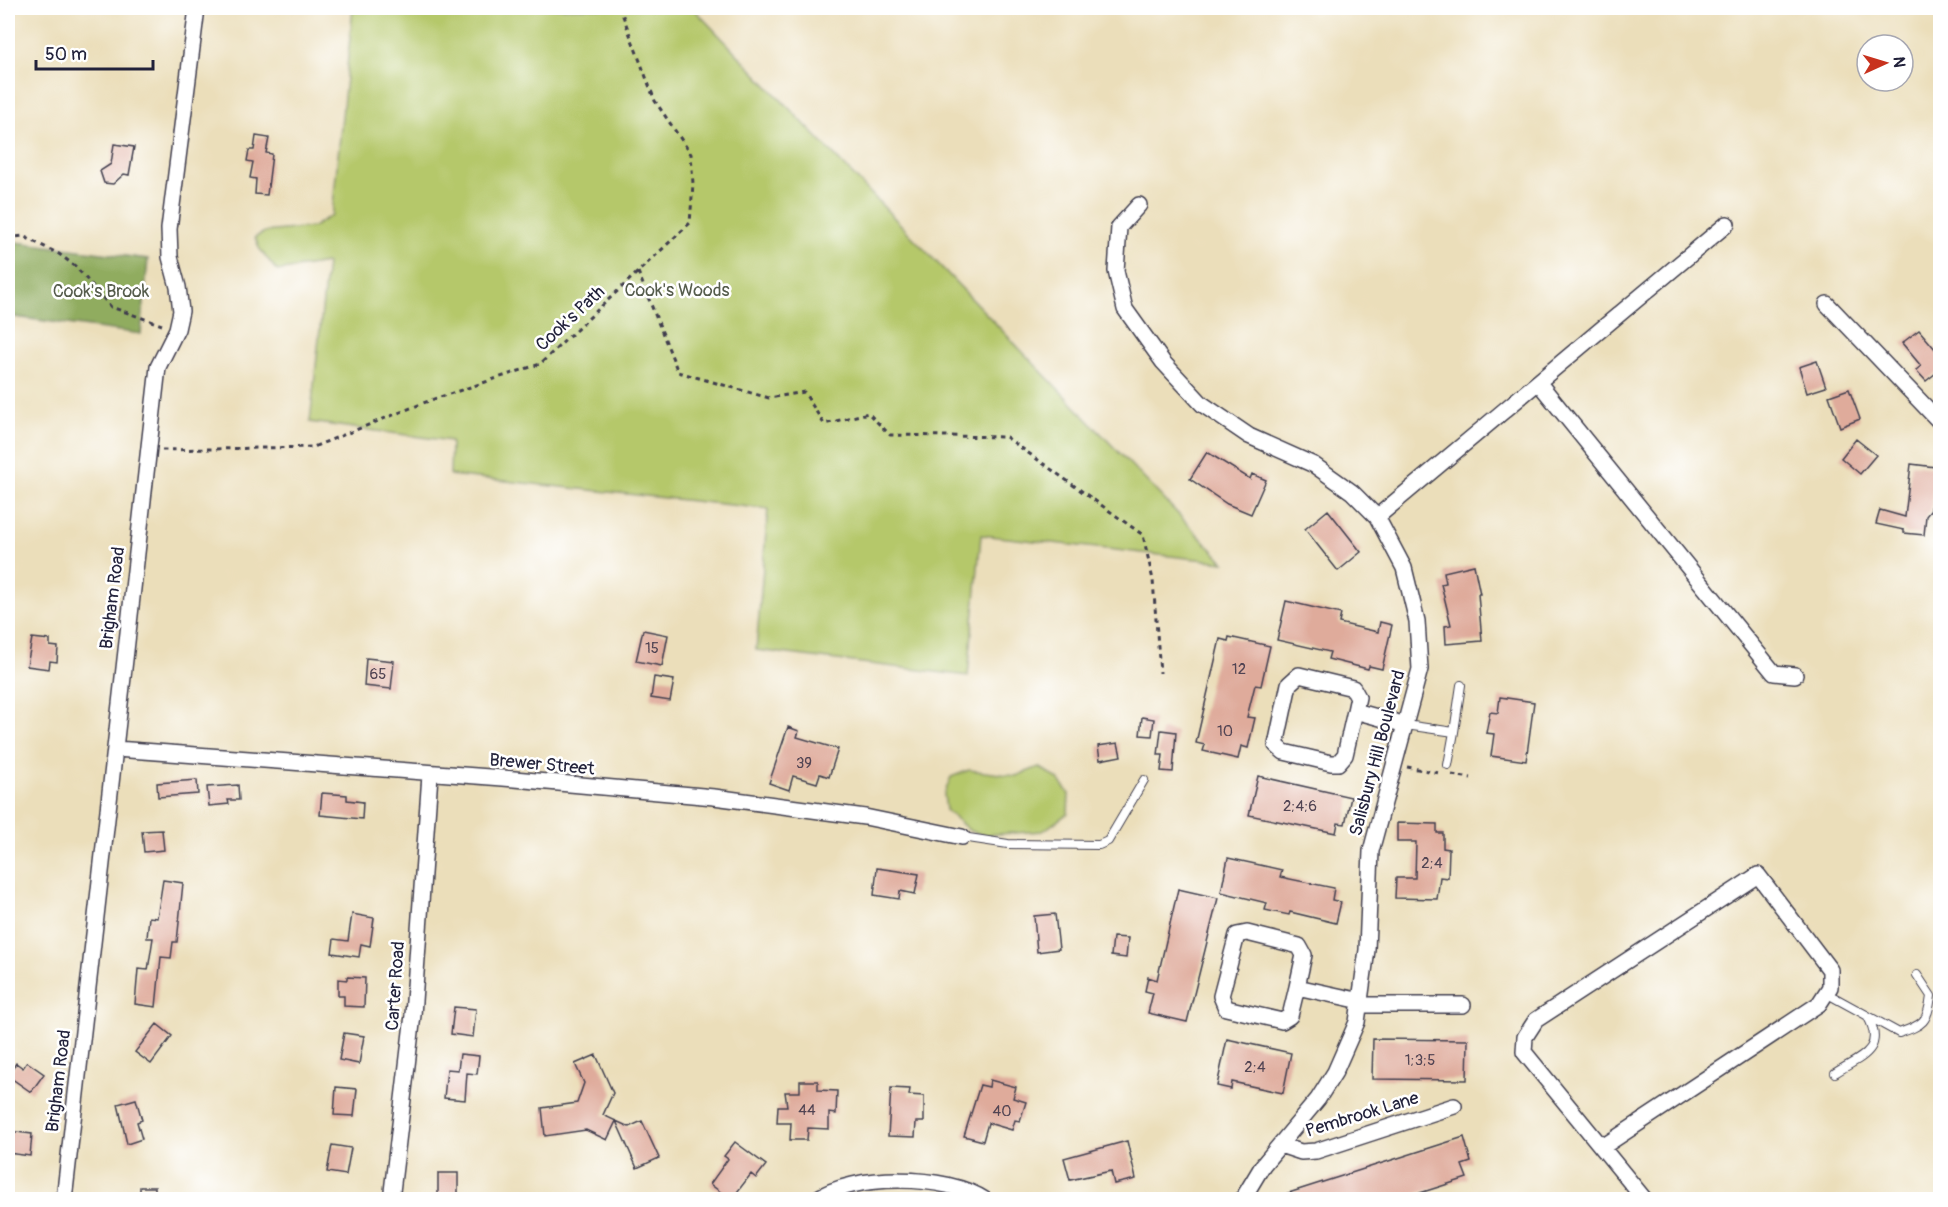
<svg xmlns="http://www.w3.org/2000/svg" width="1948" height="1207" viewBox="0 0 1948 1207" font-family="Pangolin,sans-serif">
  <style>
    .green { fill: #b5c86b; stroke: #6c7553; stroke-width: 1.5 }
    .forest { fill: #90ac5f; stroke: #59674d; stroke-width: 1.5 }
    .building { fill: #dfab9b }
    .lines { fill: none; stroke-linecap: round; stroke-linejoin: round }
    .service-casing { stroke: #403e4e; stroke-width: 10 }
    .minor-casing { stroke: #403e4e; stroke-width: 18 }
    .path { stroke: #403e4e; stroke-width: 3; stroke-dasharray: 4.5 4.5; stroke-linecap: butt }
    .service { stroke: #fff; stroke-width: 8 }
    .minor { stroke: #fff; stroke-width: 15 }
    .labels { text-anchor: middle; stroke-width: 5; stroke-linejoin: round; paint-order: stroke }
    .number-label { font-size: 15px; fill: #514453 }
    .park-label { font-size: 18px; fill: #555c4c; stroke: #fff }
    .street-label { font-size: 18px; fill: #22223b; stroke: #fff }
  </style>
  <rect width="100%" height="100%" fill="#fff"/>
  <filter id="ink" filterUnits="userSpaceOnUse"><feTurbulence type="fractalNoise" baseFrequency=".0167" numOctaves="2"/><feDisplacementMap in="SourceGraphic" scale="12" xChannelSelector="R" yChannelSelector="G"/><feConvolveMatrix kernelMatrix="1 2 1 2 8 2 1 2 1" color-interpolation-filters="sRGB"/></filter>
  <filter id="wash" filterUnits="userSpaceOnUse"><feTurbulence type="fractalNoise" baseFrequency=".008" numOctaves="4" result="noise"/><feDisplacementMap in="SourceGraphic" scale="24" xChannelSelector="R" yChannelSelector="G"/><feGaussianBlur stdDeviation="1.35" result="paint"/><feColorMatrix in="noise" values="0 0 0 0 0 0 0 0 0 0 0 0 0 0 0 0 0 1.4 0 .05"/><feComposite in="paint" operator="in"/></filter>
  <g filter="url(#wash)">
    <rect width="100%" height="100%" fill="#ebdeba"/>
    <path class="green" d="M 353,8 L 693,8 L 1224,562 L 981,535 L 968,676 L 756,650 L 768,509 L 450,475 L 451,441 L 310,422 L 327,263 L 277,271 L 259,248 L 255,237 L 265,232 L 313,227 L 332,215 Z
      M 1039,767 L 1058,779 L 1069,794 L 1068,813 L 1043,831 L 984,835 L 970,831 L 946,810 L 944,794 L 951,777 L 969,770 L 1016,776 Z"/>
    <path class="forest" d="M 8,241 L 148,259 L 141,334 L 8,316 Z"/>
    <g id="blocks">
      <path class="building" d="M 256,136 L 269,138 L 266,153 L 272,154 L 267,195 L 255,194 L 256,179 L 250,178 L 253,162 L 247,161 L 249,150 L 254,150 Z
        M 114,144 L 134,147 L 129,175 L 124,174 L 113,184 L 104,183 L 100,171 L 111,164 Z
        M 1919,330 L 1941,356 L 1941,369 L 1926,381 L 1916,370 L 1921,366 L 1902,343 Z
        M 1817,361 L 1826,387 L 1807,393 L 1799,367 Z
        M 1849,389 L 1860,419 L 1840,427 L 1829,396 Z
        M 1856,439 L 1876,455 L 1860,474 L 1841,458 Z
        M 1207,452 L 1250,479 L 1252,474 L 1266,480 L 1251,514 L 1227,504 L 1190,479 Z
        M 1911,464 L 1935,467 L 1931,510 L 1926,516 L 1924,535 L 1904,533 L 1904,530 L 1876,524 L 1880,510 L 1905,517 Z
        M 1328,510 L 1361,552 L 1338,571 L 1305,529 Z
        M 1474,565 L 1480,594 L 1478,594 L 1482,641 L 1446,644 L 1445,626 L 1451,625 L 1441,584 L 1446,583 L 1444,572 Z
        M 1286,601 L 1341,614 L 1339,623 L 1378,632 L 1380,622 L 1392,625 L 1382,669 L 1369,666 L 1368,669 L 1328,659 L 1330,652 L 1277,640 Z
        M 643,630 L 668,635 L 662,666 L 636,661 Z
        M 1229,637 L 1270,646 L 1261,686 L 1255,685 L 1247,717 L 1255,718 L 1248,748 L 1241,746 L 1238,759 L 1203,751 L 1205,745 L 1196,743 L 1220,639 L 1228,641 Z
        M 32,638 L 50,640 L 50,646 L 58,647 L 57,662 L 50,661 L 49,669 L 27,666 Z
        M 366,658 L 394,661 L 391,689 L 364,686 Z
        M 654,677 L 674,680 L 670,701 L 651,698 Z
        M 1500,697 L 1534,702 L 1526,761 L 1491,756 L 1494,734 L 1486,733 L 1490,712 L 1498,713 Z
        M 1142,717 L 1154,719 L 1152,736 L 1140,735 Z
        M 788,727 L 799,731 L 797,737 L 838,749 L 829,777 L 820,774 L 817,783 L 793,776 L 789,790 L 769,783 Z
        M 1161,730 L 1176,732 L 1173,772 L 1161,771 L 1163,755 L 1158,755 Z
        M 1118,743 L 1121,756 L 1100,760 L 1098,746 Z
        M 1258,776 L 1351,797 L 1345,824 L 1338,823 L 1336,833 L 1249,815 Z
        M 197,780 L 198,794 L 158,797 L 157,783 Z
        M 238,785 L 239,800 L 228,800 L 229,804 L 209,806 L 207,787 Z
        M 322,793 L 347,795 L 347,800 L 363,802 L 362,819 L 320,815 Z
        M 1397,823 L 1437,824 L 1437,833 L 1443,833 L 1443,848 L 1449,849 L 1448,878 L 1440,877 L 1437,899 L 1395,898 L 1396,878 L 1415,878 L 1416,842 L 1397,842 Z
        M 162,830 L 164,850 L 144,852 L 142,831 Z
        M 1228,858 L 1282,870 L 1280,877 L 1334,888 L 1332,900 L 1341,902 L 1336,923 L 1290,912 L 1289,915 L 1265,910 L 1267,903 L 1221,892 Z
        M 877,868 L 919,874 L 915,894 L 900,891 L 899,899 L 874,895 Z
        M 163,880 L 183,883 L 177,942 L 173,942 L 171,958 L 161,957 L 156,1007 L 135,1004 L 138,969 L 148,970 L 153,938 L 147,938 L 149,917 L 157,918 Z
        M 1178,889 L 1218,898 L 1187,1022 L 1148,1013 L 1153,993 L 1145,991 L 1148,977 L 1157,980 Z
        M 352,914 L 374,918 L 370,946 L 361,944 L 359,957 L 332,953 L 334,939 L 348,941 Z
        M 1055,914 L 1059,949 L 1037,952 L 1034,916 Z
        M 1113,937 L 1128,938 L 1126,958 L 1111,956 Z
        M 347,977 L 365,978 L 364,1007 L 344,1006 L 344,996 L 338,996 L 338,979 L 347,980 Z
        M 454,1007 L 476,1009 L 473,1037 L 451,1034 Z
        M 157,1024 L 172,1036 L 151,1064 L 135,1052 Z
        M 344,1033 L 364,1036 L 359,1064 L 339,1060 Z
        M 1227,1039 L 1291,1053 L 1283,1093 L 1232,1082 L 1231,1089 L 1217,1086 Z
        M 1373,1039 L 1468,1040 L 1467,1080 L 1372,1079 Z
        M 460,1054 L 479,1056 L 477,1074 L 467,1073 L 465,1100 L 444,1098 L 447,1069 L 458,1070 Z
        M 596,1055 L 613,1093 L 603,1115 L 616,1121 L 607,1140 L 586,1130 L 545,1136 L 542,1108 L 577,1103 L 584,1083 L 575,1064 Z
        M 27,1062 L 44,1074 L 31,1092 L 8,1076 L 16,1063 L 23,1068 Z
        M 990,1080 L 1016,1087 L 1013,1098 L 1026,1102 L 1020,1121 L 1015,1120 L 1012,1130 L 988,1123 L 983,1141 L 964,1136 L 980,1085 L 989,1087 Z
        M 800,1081 L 818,1081 L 818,1090 L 837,1091 L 836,1114 L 829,1113 L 829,1129 L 808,1128 L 807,1140 L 790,1140 L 791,1123 L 777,1123 L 778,1106 L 787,1106 L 785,1092 L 800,1092 Z
        M 336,1087 L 357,1089 L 354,1116 L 334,1115 Z
        M 891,1088 L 910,1089 L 909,1095 L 924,1096 L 924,1122 L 916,1122 L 915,1137 L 888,1136 Z
        M 136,1099 L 142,1120 L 137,1122 L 142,1139 L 127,1144 L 118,1104 Z
        M 616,1121 L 629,1127 L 642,1121 L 659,1158 L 637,1168 Z
        M 8,1131 L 32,1134 L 30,1156 L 8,1153 Z
        M 1464,1137 L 1471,1162 L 1462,1165 L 1467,1178 L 1398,1200 L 1277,1200 L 1276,1197 Z
        M 1127,1141 L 1136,1179 L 1114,1184 L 1111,1171 L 1070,1180 L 1064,1158 Z
        M 735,1142 L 766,1165 L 756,1178 L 751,1174 L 731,1200 L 710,1184 L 728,1159 L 724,1156 Z
        M 332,1145 L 351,1148 L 346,1175 L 327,1172 Z
        M 438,1173 L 458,1173 L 458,1200 L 438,1200 Z
        M 140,1187 L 155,1187 L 155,1200 L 140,1200 Z"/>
    </g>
  </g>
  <g filter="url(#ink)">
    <use href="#blocks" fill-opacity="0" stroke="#403e4e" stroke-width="1.5"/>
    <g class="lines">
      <g class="service-casing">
        <path id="service" d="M 1406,725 L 1454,732 L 1461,685
          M 1448,765 L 1454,732
          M 962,837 L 1008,844 L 1099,845 L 1108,841 L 1144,780
          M 1826,993 L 1899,1033 C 1923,1025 1928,1022 1931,996 L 1917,975
          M 1835,1073 C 1860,1057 1886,1051 1868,1017"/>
      </g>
      <g class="minor-casing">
        <path id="minor" d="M 1139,205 L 1119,227 L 1116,271 L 1125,309 L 1163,362 L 1202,404 L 1249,436 L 1314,465 L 1352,492 L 1377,517 L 1404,568 L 1417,621 L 1420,669 L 1371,851 L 1367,950 L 1357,1022 L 1335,1072 L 1318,1099 L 1263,1165 L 1242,1200
          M 1827,304 L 1940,422
          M 1538,382 L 1774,673 L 1795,675
          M 1377,517 L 1727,224
          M 1355,711 L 1345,755 L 1338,763 L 1331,763 L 1284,752 L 1276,745 L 1289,684 L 1299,675 L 1353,688 L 1358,697 L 1355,711 L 1406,725
          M 116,749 L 503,778 L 714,797 L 865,817 L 962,837
          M 1297,987 L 1290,1016 L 1282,1021 L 1226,1008 L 1221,996 L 1237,935 L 1247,933 L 1299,946 L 1304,955 L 1297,987 L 1361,1001
          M 1360,1005 L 1463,1005
          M 1280,1145 L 1301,1152 L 1316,1151 L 1454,1106
          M 1604,1146 L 1819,1004 L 1830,987 L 1830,970 L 1758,875 L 1536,1020 L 1525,1037 L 1524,1052 L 1645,1200
          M 64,1200 L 158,367 L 177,329 L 181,311 L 178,287 L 170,257 L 169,229 L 197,8
          M 391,1200 L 413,1015 L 430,775
          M 815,1200 C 853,1173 947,1174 985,1200"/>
      </g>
      <path class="path" d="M 8,238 L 23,236 L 59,254 L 75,266 L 111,307 L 162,325
        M 638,272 L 678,372 L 769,398 L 804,392 L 824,424 L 868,413 L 890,435 L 1006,437 L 1143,535 L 1153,580 L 1160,673
        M 162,450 L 313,447 L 431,400 L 540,364 L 690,223 L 693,184 L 691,154 L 655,101 L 620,8
        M 1407,767 L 1439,773
        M 1452,775 L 1471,778"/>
      <use href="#service" class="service"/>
      <use href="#minor" class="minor"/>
    </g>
  </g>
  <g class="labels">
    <g class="number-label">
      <text x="652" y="653">15</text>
      <text x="1239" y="674">12</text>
      <text x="378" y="679">65</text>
      <text x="1225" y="736">10</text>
      <text x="804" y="768">39</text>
      <text x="1300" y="811">2;4;6</text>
      <text x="1432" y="868">2;4</text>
      <text x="1420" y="1065">1;3;5</text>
      <text x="1255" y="1072">2;4</text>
      <text x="807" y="1115">44</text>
      <text x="1002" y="1116">40</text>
    </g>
    <g class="park-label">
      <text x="677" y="296">Cook's Woods</text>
      <text x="101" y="297">Cook's Brook</text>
    </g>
    <g class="street-label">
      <text transform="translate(570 318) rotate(-43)" y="6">Cook's Path</text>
      <text transform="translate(112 598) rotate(-83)" y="6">Brigham Road</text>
      <text transform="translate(1377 753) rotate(-75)" y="6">Salisbury Hill Boulevard</text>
      <text transform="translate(542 764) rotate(5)" y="6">Brewer Street</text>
      <text transform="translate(395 986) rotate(-86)" y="6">Carter Road</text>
      <text transform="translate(58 1081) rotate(-83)" y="6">Brigham Road</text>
      <text transform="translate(1362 1114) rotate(-17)" y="6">Pembrook Lane</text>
    </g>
  </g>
  <rect width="1948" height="1207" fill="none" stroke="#fff" stroke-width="30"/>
  <g transform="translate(1885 63) rotate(86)"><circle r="28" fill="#ffffff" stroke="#a7a7b1" stroke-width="1.5"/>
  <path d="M0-4.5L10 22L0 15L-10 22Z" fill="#c8321e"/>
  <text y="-9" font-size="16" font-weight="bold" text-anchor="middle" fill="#22223b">N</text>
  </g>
  <path d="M36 60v9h117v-9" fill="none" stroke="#22223b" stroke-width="3"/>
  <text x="45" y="60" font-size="18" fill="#22223b" stroke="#ffffff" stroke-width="4.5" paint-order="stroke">50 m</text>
</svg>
